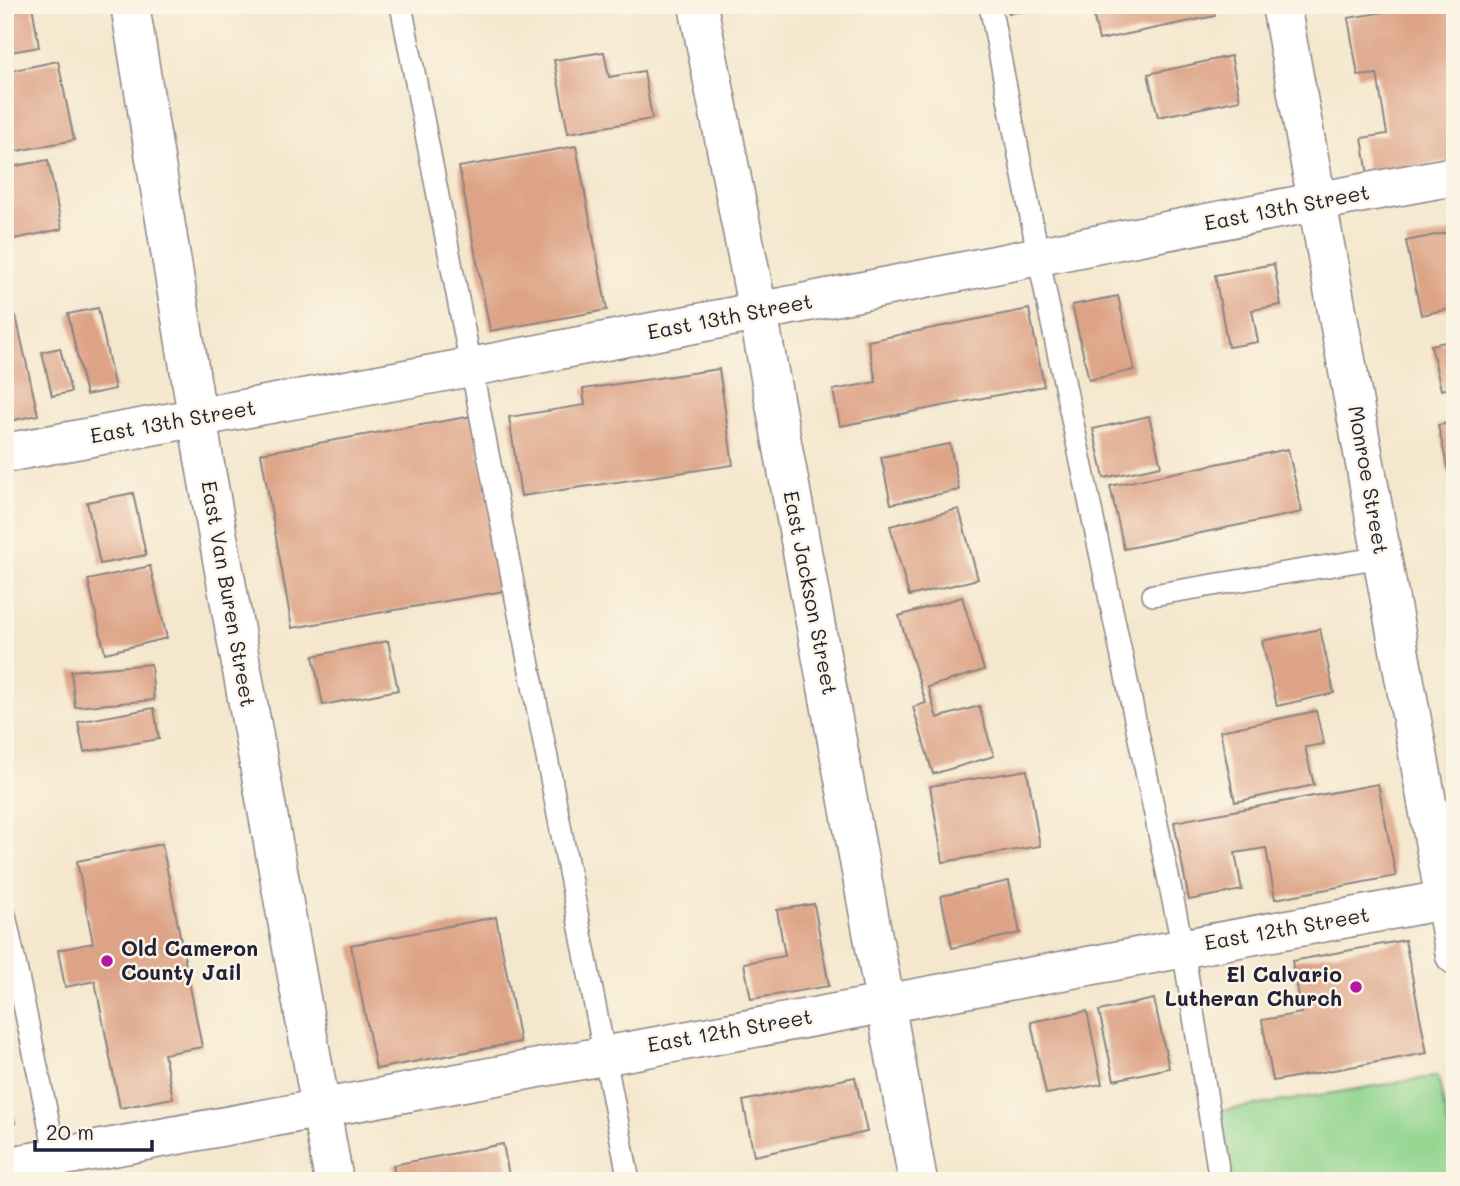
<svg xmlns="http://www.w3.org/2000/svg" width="1460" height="1186" viewBox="0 0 1460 1186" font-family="Mali,sans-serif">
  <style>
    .green { fill: #90d48e; stroke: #597b64; stroke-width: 2 }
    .building { fill: #dda386 }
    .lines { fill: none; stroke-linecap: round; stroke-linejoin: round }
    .service-casing { stroke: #8b8484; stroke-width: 24 }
    .minor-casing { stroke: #8b8484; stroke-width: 41 }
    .secondary-casing { stroke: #8b8484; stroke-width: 41 }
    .service { stroke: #fff; stroke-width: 21 }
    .minor { stroke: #fff; stroke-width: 38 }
    .secondary { stroke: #fff; stroke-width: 38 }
    .poi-dot { fill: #b5179e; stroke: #fcf5e5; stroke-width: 2.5 }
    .labels { text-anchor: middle; stroke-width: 5; stroke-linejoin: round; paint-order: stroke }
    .street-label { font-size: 21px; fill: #22223b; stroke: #fcf5e5 }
    .poi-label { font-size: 21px; font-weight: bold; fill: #22223b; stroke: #fcf5e5; text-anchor: start }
  </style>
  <rect width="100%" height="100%" fill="#fcf5e5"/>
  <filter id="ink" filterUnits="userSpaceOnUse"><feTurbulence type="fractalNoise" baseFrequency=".0143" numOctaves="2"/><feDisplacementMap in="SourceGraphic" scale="14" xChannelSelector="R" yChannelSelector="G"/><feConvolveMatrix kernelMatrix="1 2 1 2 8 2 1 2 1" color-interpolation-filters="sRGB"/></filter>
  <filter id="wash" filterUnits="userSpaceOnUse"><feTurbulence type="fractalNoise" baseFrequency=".00686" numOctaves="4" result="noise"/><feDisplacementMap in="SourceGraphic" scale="28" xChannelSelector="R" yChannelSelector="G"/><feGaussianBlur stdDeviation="1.57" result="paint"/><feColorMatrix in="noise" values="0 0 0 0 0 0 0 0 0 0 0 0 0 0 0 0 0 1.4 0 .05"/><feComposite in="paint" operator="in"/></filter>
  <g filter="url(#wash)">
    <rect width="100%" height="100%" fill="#f4e7cd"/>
    <path class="green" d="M 1438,1076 L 1455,1163 L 1455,1181 L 1230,1181 L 1215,1112 Z"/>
    <g id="blocks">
      <path class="building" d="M 5,5 L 32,5 L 39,47 L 5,53 Z
        M 1008,5 L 1058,5 L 1058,7 L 1009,13 Z
        M 1091,5 L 1213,5 L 1215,16 L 1099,40 Z
        M 1427,5 L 1455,5 L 1455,160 L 1368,175 L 1362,138 L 1387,134 L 1377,74 L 1358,76 L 1348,18 Z
        M 604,52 L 609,77 L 644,71 L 652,119 L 568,133 L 554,60 Z
        M 1231,56 L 1240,100 L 1158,117 L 1148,74 Z
        M 58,61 L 74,140 L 12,152 L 5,118 L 5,72 Z
        M 576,146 L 607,310 L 490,331 L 459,167 Z
        M 48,160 L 62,229 L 5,241 L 5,168 Z
        M 1455,231 L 1455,308 L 1421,315 L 1406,241 Z
        M 1274,264 L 1281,305 L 1252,310 L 1258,342 L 1228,347 L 1215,275 Z
        M 1118,296 L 1134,370 L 1089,380 L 1072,305 Z
        M 98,308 L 115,389 L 86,395 L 68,314 Z
        M 1029,309 L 1044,386 L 840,426 L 833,390 L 876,382 L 868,341 Z
        M 16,316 L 38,415 L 5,422 L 5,318 Z
        M 1455,340 L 1455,387 L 1441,390 L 1431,345 Z
        M 60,348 L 71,392 L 52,396 L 42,352 Z
        M 719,369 L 733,465 L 521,496 L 509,417 L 585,405 L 583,389 Z
        M 473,416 L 504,591 L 292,628 L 261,453 Z
        M 1149,416 L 1161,466 L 1104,478 L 1093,429 Z
        M 1455,422 L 1455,474 L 1449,475 L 1438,425 Z
        M 950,444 L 959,490 L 891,504 L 881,457 Z
        M 1288,449 L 1302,512 L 1124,549 L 1110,486 Z
        M 133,493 L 146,555 L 100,564 L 87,502 Z
        M 959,509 L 978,579 L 909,596 L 890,526 Z
        M 150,566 L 167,638 L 105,653 L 88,580 Z
        M 962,597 L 984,670 L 928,687 L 937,718 L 979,706 L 994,756 L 933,774 L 913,707 L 926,703 L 899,616 Z
        M 1320,629 L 1334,693 L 1277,706 L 1262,641 Z
        M 388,641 L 398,690 L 323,705 L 313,656 Z
        M 151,664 L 154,700 L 75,707 L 71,671 Z
        M 154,708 L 159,739 L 84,752 L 78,722 Z
        M 1316,711 L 1324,744 L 1305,747 L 1314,785 L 1235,802 L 1220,731 Z
        M 1027,770 L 1040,846 L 943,862 L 930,786 Z
        M 1378,784 L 1396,876 L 1275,899 L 1266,848 L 1235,853 L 1242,890 L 1189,900 L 1174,822 Z
        M 162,844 L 202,1047 L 164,1054 L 173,1098 L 120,1108 L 95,981 L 65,987 L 58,950 L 93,943 L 77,861 Z
        M 1009,881 L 1020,933 L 952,948 L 941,896 Z
        M 814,904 L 829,986 L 751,999 L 744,963 L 785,956 L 777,910 Z
        M 496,917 L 520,1042 L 376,1069 L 351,945 Z
        M 1405,940 L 1427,1053 L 1273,1081 L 1262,1020 L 1302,1013 L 1292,961 Z
        M 1154,999 L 1169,1068 L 1114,1080 L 1099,1011 Z
        M 1087,1011 L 1102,1084 L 1046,1094 L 1031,1022 Z
        M 855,1077 L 867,1132 L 754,1156 L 743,1101 Z
        M 5,1084 L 15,1123 L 5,1125 Z
        M 503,1144 L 510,1181 L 396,1181 L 393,1165 Z"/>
    </g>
  </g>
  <g filter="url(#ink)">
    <use href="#blocks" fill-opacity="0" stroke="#8b8484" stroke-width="2"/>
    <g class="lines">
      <g class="service-casing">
        <path id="service" d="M 401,5 L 629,1181
          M 990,5 L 1046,295 L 1183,948 L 1220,1181
          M 1153,595 L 1382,557
          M 5,915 L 56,1157"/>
      </g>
      <g class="minor-casing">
        <path id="minor" d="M 130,5 L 204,459 L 334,1181
          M 1281,5 L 1455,955"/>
      </g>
      <g class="secondary-casing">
        <path id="secondary" d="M 698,5 L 758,312 L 918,1181
          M 5,453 C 256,408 506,361 756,312 C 989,267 1221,218 1455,176
          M 5,1167 L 1455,898"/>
      </g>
      <use href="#service" class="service"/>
      <use href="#minor" class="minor"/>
      <use href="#secondary" class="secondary"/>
    </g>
  </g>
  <g class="poi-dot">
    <circle cx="107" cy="961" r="7"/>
    <circle cx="1356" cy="987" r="7"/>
  </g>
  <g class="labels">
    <g class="street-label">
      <text transform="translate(1287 208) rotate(-11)" y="7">East 13th Street</text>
      <text transform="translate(730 317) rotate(-11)" y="7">East 13th Street</text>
      <text transform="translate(173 422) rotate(-10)" y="7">East 13th Street</text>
      <text transform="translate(1368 480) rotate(80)" y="7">Monroe Street</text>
      <text transform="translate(810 593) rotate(79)" y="7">East Jackson Street</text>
      <text transform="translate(228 594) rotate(80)" y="7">East Van Buren Street</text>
      <text transform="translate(1287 929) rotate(-10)" y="7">East 12th Street</text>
      <text transform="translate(730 1031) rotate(-10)" y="7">East 12th Street</text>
    </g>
    <g class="poi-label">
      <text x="121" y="956">Old Cameron<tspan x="121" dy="24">County Jail</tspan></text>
      <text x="1342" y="982" text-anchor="end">El Calvario<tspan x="1342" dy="24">Lutheran Church</tspan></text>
    </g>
  </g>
  <rect width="1460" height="1186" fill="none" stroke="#fcf5e5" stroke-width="28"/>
  <path d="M35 1140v10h117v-10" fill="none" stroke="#22223b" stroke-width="3.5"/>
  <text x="46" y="1140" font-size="21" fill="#22223b" stroke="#fcf5e5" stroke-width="5" paint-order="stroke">20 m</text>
</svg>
